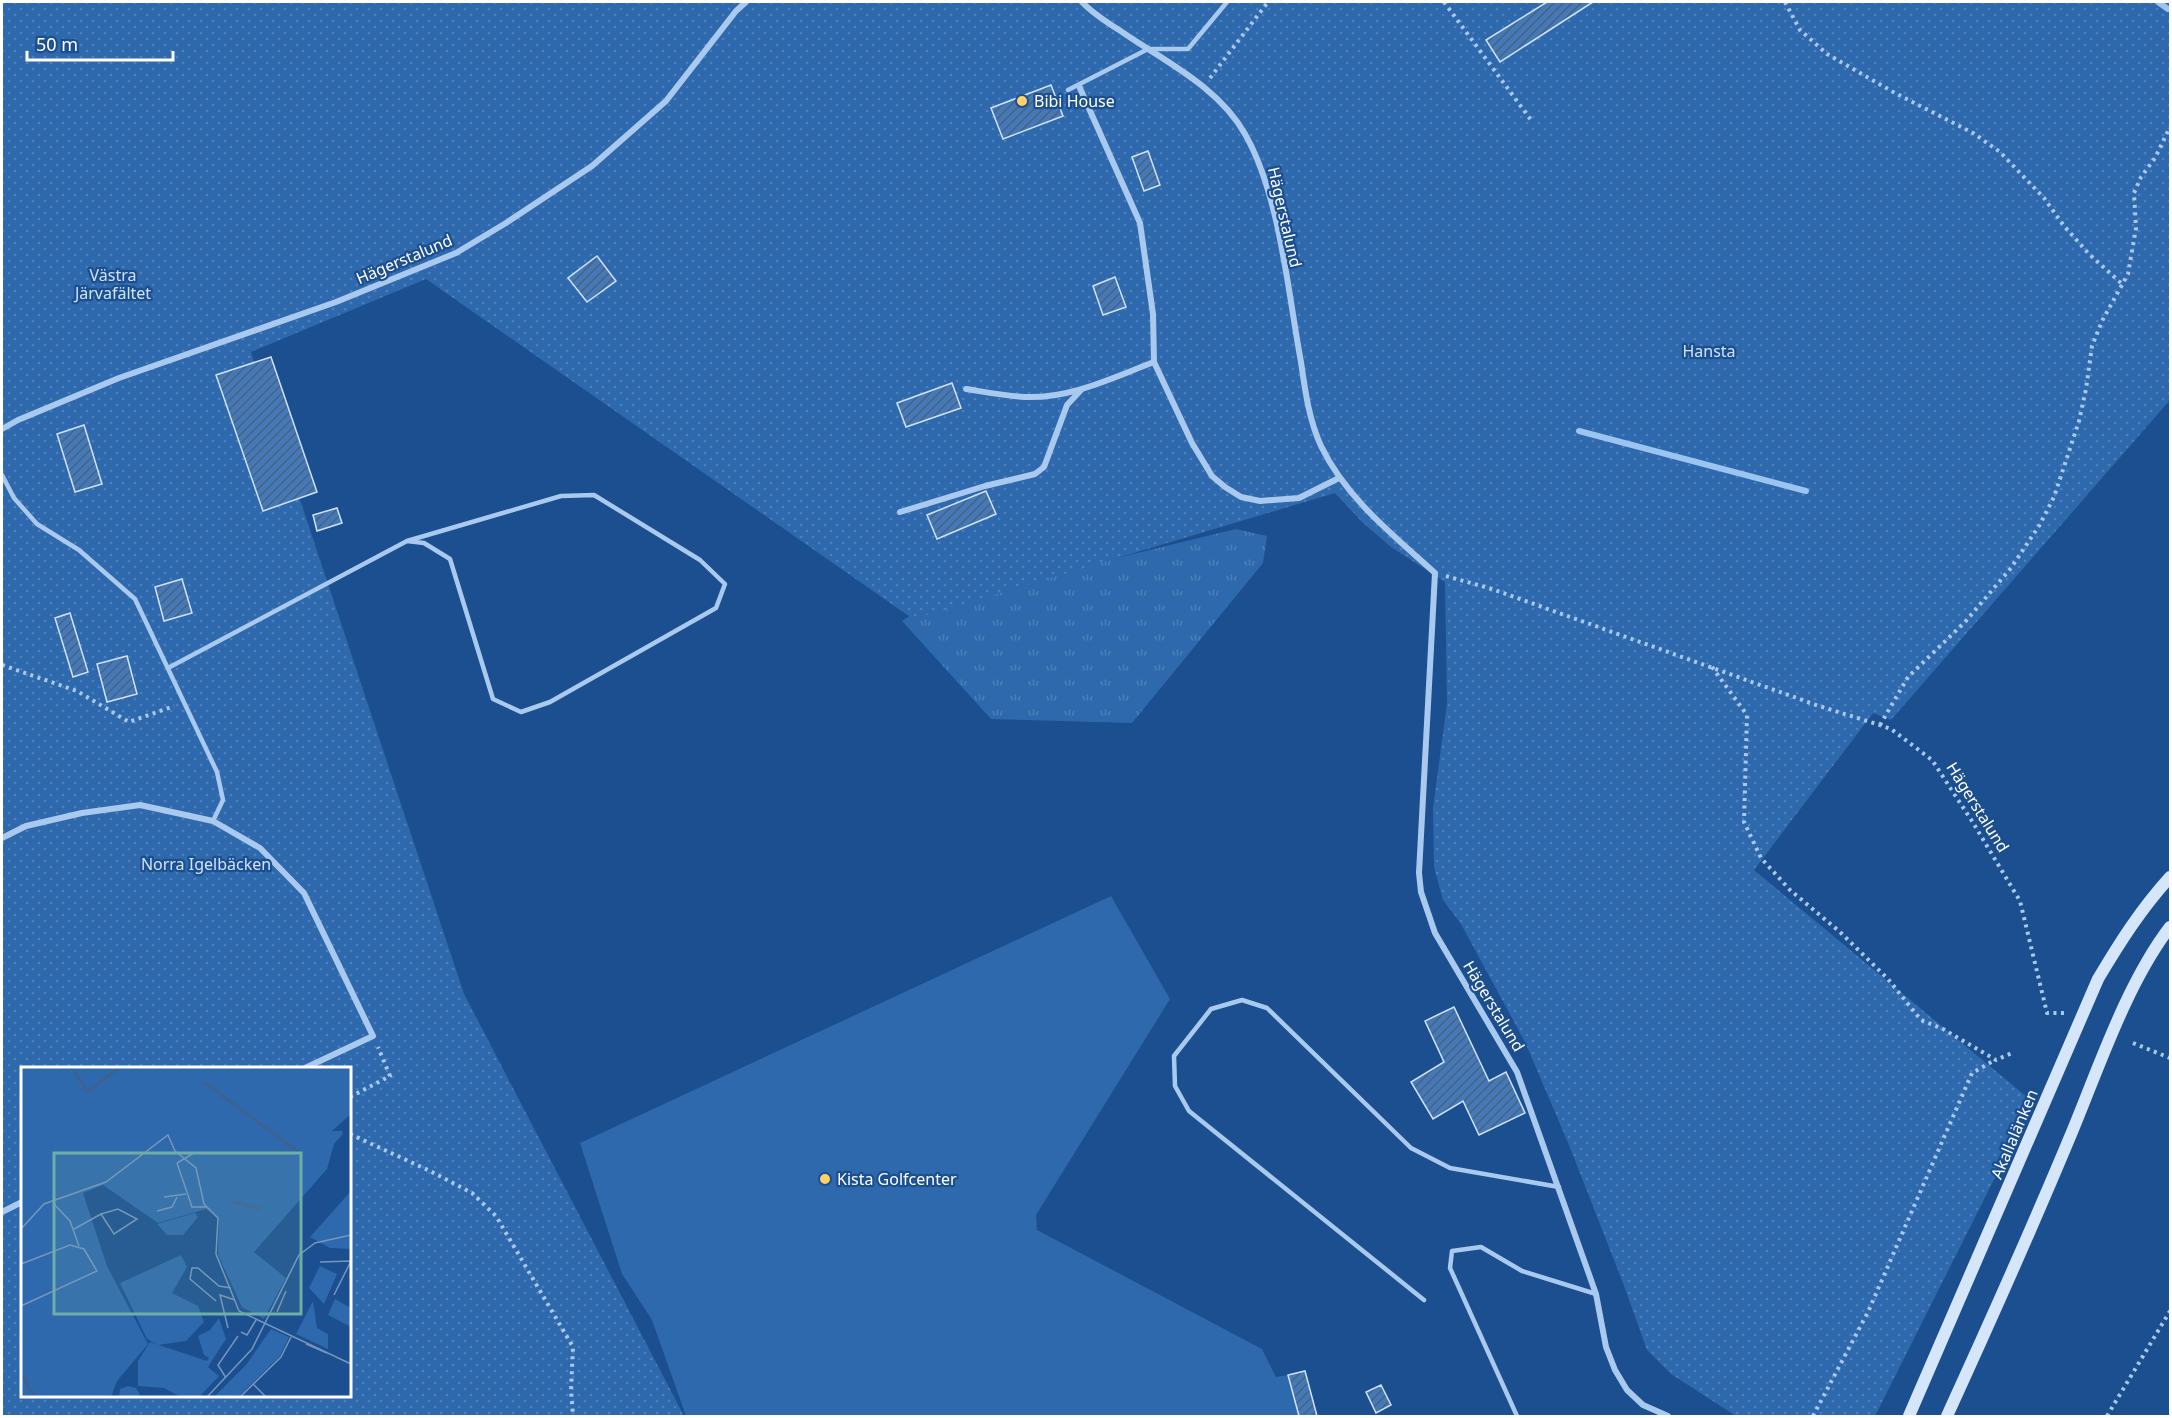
<svg xmlns="http://www.w3.org/2000/svg" width="2172" height="1418" viewBox="0 0 2172 1418" font-family="'Noto Sans',sans-serif">
  <style>
    .grass { fill: url(#grass-tufts) }
    .park { fill: url(#park-dots); fill-rule: evenodd }
    .pitch { fill: #2e69ad }
    .lines { fill: none; stroke-linecap: round; stroke-linejoin: round }
    .stream { stroke: #9cc4f0; stroke-width: 6 }
    .building { fill: url(#building-hatch); stroke: #cfe3fa; stroke-width: 1.5 }
    .path { stroke: #a9c9ee; stroke-width: 4; stroke-dasharray: 3 4.5; stroke-linecap: butt }
    .service { stroke: #a9c9ee; stroke-width: 4.5 }
    .minor { stroke: #a9c9ee; stroke-width: 6 }
    .secondary { stroke: #d6e6fa; stroke-width: 12 }
    .poi-dot { fill: #ffd166; stroke: #1b4f8f; stroke-width: 2 }
    .labels { text-anchor: middle; stroke-width: 4.5; stroke-linejoin: round; paint-order: stroke }
    .poi-label { font-size: 16px; fill: #fff; stroke: #1b4f8f; text-anchor: start }
    .street-label { font-size: 16px; fill: #fff; stroke: #1b4f8f }
    .park-label { font-size: 16px; fill: #cfe3fa; stroke: #1b4f8f }
    .inset-river { fill: none; stroke: #3c6290; stroke-width: 3 }
    .inset-road { fill: none; stroke: #7695bc; stroke-width: 1.5 }
    .view { fill: #6fada8; fill-opacity: 0.15; stroke: #6fada8; stroke-width: 3 }
    .inset-edge { fill: none; stroke: #fff; stroke-width: 3 }
  </style>
  <defs>
    <pattern id="grass-tufts" width="24" height="20" patternUnits="userSpaceOnUse" patternTransform="scale(1.5)"><rect width="24" height="20" fill="#2e69ad"/><path d="M3 7l-1-3M5 7V3M7 7l1-3M15 17l-1-3M17 17v-4M19 17l1-3" fill="none" stroke="#4d80b9"/></pattern>
    <pattern id="park-dots" width="8" height="8" patternUnits="userSpaceOnUse" patternTransform="scale(1.5)"><rect width="8" height="8" fill="#2e69ad"/><path d="M2 2h.1M6 6h.1" fill="none" stroke="#4d80b9" stroke-width="1.8" stroke-linecap="round"/></pattern>
    <pattern id="building-hatch" width="6" height="6" patternUnits="userSpaceOnUse" patternTransform="scale(1.5)"><rect width="6" height="6" fill="#4478b7"/><path d="M-1 1l2-2M0 6l6-6M5 7l2-2" fill="none" stroke="#486282"/></pattern>
  </defs>
  <rect width="100%" height="100%" fill="#1b4f8f"/>
  <path class="grass" d="M 1236,529 L 1267,536 L 1263,563 L 1132,723 L 991,719 L 902,621 L 927,604 Z"/>
  <path class="park" d="M 2,2 L 2170,2 L 2170,400 L 1891,720 L 1873,713 L 1754,870 L 2033,1102 L 1875,1416 L 1736,1416 L 1671,1374 L 1647,1350 L 1623,1283 L 1569,1145 L 1525,1042 L 1461,924 L 1443,900 L 1434,867 L 1433,808 L 1447,704 L 1445,582 L 1391,547 L 1362,522 L 1335,493 L 913,619 L 426,279 L 251,352 L 464,994 L 684,1416 L 2,1416 ZM 22,1068 L 350,1068 L 350,1396 L 22,1396 Z"/>
  <path class="pitch" d="M 1111,896 L 1170,999 L 1036,1215 L 1037,1230 L 1262,1349 L 1276,1377 L 1288,1375 L 1299,1416 L 686,1416 L 652,1320 L 622,1274 L 580,1143 Z"/>
  <g class="lines">
    <path class="stream" d="M 2158,2 L 2168,9
      M 1579,431 L 1806,491"/>
  </g>
  <path class="building" d="M 1547,2 L 1593,2 L 1500,62 L 1486,40 Z
    M 1051,85 L 1063,116 L 1003,139 L 991,108 Z
    M 1148,151 L 1160,185 L 1144,191 L 1132,157 Z
    M 597,256 L 616,281 L 587,302 L 568,278 Z
    M 1115,277 L 1126,307 L 1103,315 L 1093,286 Z
    M 271,357 L 317,492 L 263,511 L 216,375 Z
    M 952,383 L 961,408 L 906,427 L 897,403 Z
    M 84,425 L 102,484 L 75,492 L 57,434 Z
    M 986,491 L 996,514 L 937,539 L 927,515 Z
    M 337,508 L 342,523 L 317,531 L 313,515 Z
    M 182,579 L 192,613 L 164,621 L 155,587 Z
    M 70,613 L 88,672 L 73,677 L 55,618 Z
    M 127,656 L 137,694 L 107,702 L 97,664 Z
    M 1454,1007 L 1489,1081 L 1506,1072 L 1525,1113 L 1479,1135 L 1463,1101 L 1433,1119 L 1411,1082 L 1444,1062 L 1425,1021 Z
    M 1305,1371 L 1317,1416 L 1299,1416 L 1288,1375 Z
    M 1381,1385 L 1391,1405 L 1376,1413 L 1366,1392 Z"/>
  <g class="lines">
    <path class="path" d="M 1444,2 L 1531,120
      M 1785,2 L 1800,30 L 1827,54 L 1895,93 L 1973,133 L 2000,152 L 2044,198 L 2064,226 L 2089,254 L 2122,284
      M 1210,78 L 1268,2
      M 1446,576 L 1492,589 L 1819,706 L 1880,725 L 1891,729 L 1932,760 L 1972,821 L 2020,901 L 2047,1013 L 2067,1013
      M 2,665 L 77,691 L 129,722 L 174,706
      M 1712,667 L 1747,715 L 1744,822 L 1761,858 L 1790,890 L 1840,932 L 1888,979 L 1921,1020 L 1943,1029 L 1996,1060 L 2012,1053
      M 1880,725 L 1908,677 L 1965,622 L 2011,568 L 2039,526 L 2054,497 L 2079,421 L 2086,389 L 2092,346 L 2102,321 L 2128,274 L 2136,228 L 2134,193 L 2141,177 L 2155,158 L 2170,127
      M 2133,1043 L 2170,1058
      M 350,1097 L 390,1076 L 378,1047
      M 350,1134 L 430,1171 L 472,1193 L 496,1216 L 573,1347 L 571,1390 L 573,1416
      M 1813,1416 L 1868,1312 L 1972,1073 L 1995,1060
      M 2107,1416 L 2170,1311"/>
    <path class="service" d="M 1068,90 L 1148,49 L 1188,49 L 1227,2
      M 2,475 L 14,498 L 37,524 L 79,550 L 135,599 L 217,772 L 223,800 L 213,821
      M 168,668 L 407,541 L 561,496 L 594,495 L 700,560 L 725,584 L 716,608 L 550,702 L 521,712 L 493,699 L 450,559 L 424,543 L 407,541
      M 1424,1300 L 1189,1111 L 1175,1086 L 1174,1056 L 1211,1009 L 1242,1000 L 1267,1008 L 1411,1148 L 1450,1168 L 1559,1187
      M 1517,1416 L 1450,1268 L 1452,1251 L 1481,1247 L 1522,1271 L 1596,1294"/>
    <path class="minor" d="M 1082,2 C 1094,15 1110,24 1125,34 C 1168,63 1219,88 1245,134 C 1280,195 1288,293 1301,362 C 1305,390 1309,420 1321,446 C 1346,498 1393,535 1435,573 L 1419,873 L 1421,892 L 1435,933 L 1517,1072 L 1596,1294 L 1606,1347 L 1615,1370 L 1627,1390 L 1643,1405 L 1668,1416
      M 1079,86 L 1140,223 L 1153,314 L 1154,362 L 1192,443 L 1212,476 L 1225,487 L 1241,497 L 1260,501 L 1299,498 L 1339,478
      M 966,389 C 985,392 1006,396 1025,397 C 1070,399 1114,377 1154,362
      M 2,429 L 18,420 L 119,378 L 336,302 L 456,253 L 506,223 L 592,166 L 666,101 L 736,11 L 746,2
      M 900,512 L 985,486 L 1035,474 L 1044,467 L 1067,405 L 1082,389
      M 2,838 L 26,826 L 82,813 L 140,805 L 213,821 L 260,848 L 304,893 L 373,1036 L 305,1068
      M 2,1212 L 22,1202"/>
    <path class="secondary" d="M 1909,1416 L 2098,979 C 2120,942 2141,909 2170,877
      M 1947,1416 C 1990,1322 2032,1228 2072,1132 C 2099,1067 2127,983 2170,927"/>
  </g>
  <g class="poi-dot">
    <circle cx="1022" cy="101" r="6"/>
    <circle cx="825" cy="1179" r="6"/>
  </g>
  <g class="labels">
    <g class="poi-label">
      <text x="1034" y="107">Bibi House</text>
      <text x="837" y="1185">Kista Golfcenter</text>
    </g>
    <g class="street-label">
      <text transform="translate(1285 217) rotate(77)" y="6">Hägerstalund</text>
      <text transform="translate(404 259) rotate(-23)" y="6">Hägerstalund</text>
      <text transform="translate(1978 807) rotate(58)" y="6">Hägerstalund</text>
      <text transform="translate(1494 1006) rotate(59)" y="6">Hägerstalund</text>
      <text transform="translate(2014 1134) rotate(-67)" y="6">Akallalänken</text>
    </g>
    <g class="park-label">
      <text x="113" y="281">Västra<tspan x="113" dy="18">Järvafältet</tspan></text>
      <text x="1709" y="357">Hansta</text>
      <text x="206" y="870">Norra Igelbäcken</text>
    </g>
  </g>
  <g transform="translate(21 1067)">
    <rect width="330" height="330" fill="#1b4f8f"/>
    <path d="M 330,124 L 330,182 L 309,181 L 289,170 ZM 174,146 L 177,150 L 162,168 L 146,168 L 136,157 Z" fill="#2e69ad"/>
    <path d="M 292,234 L 296,261 L 307,267 L 307,282 L 275,267 ZM 198,251 L 205,272 L 187,300 L 198,309 L 179,329 L 160,330 L 143,321 L 117,319 L 117,294 L 129,275 L 186,294 L 188,291 L 183,288 L 177,269 L 189,263 ZM 107,319 L 115,321 L 120,330 L 98,330 L 99,322 Z" fill="#2e69ad"/>
    <path d="M 0,0 L 330,0 L 330,47 L 311,64 L 321,64 L 322,67 L 313,77 L 306,102 L 233,185 L 265,211 L 243,252 L 221,240 L 197,188 L 198,152 L 185,142 L 137,156 L 82,118 L 62,126 L 86,199 L 127,277 L 96,314 L 90,330 L 0,330 ZM 314,232 L 330,241 L 330,260 L 307,248 ZM 250,262 L 268,270 L 259,289 L 217,330 L 193,330 L 225,298 Z" fill="#2e69ad"/>
    <path d="M 160,188 L 166,200 L 151,226 L 177,239 L 183,255 L 165,274 L 137,278 L 126,272 L 99,216 ZM 299,199 L 316,207 L 303,237 L 288,221 Z" fill="#2e69ad"/>
    <path class="inset-river" d="M 51,0 L 66,25 L 99,0M 183,15 L 280,87M 213,135 L 239,142M 0,307 L 14,330"/>
    <path class="inset-road" d="M 156,96 L 171,140 L 186,140M 156,96 L 173,86M 143,130 L 165,127M 32,136 L 49,154 L 58,179M 136,144 L 151,140 L 156,130M 0,162 L 23,137 L 85,115 L 147,68 L 154,84 L 175,101 L 183,137 L 197,151 L 195,187 L 218,244 L 330,297M 53,162 L 80,147 L 97,142 L 116,152 L 93,167 L 80,147M 299,195 L 330,194M 0,197 L 49,178 L 63,182 L 76,204 L 0,239M 313,228 L 330,194M 195,234 L 169,212 L 171,201 L 177,201 L 198,219 L 210,221M 256,245 L 265,224M 207,261 L 199,228 L 214,233M 220,265 L 226,268 L 235,253M 285,277 L 306,286M 205,311 L 197,298 L 217,269M 232,317 L 245,330M 186,330 L 231,282 L 278,188 L 294,176 L 330,168M 219,330 L 260,290 L 270,270"/>
    <path class="view" d="M 33,86 L 280,86 L 280,247 L 33,247 Z"/>
    <rect width="330" height="330" class="inset-edge"/>
  </g>
  <rect width="2172" height="1418" fill="none" stroke="#ffffff" stroke-width="6"/>
  <path d="M27 51v9h146v-9" fill="none" stroke="#ffffff" stroke-width="3"/>
  <text x="36" y="51" font-size="18" fill="#ffffff" stroke="#1b4f8f" stroke-width="4.5" paint-order="stroke">50 m</text>
</svg>
